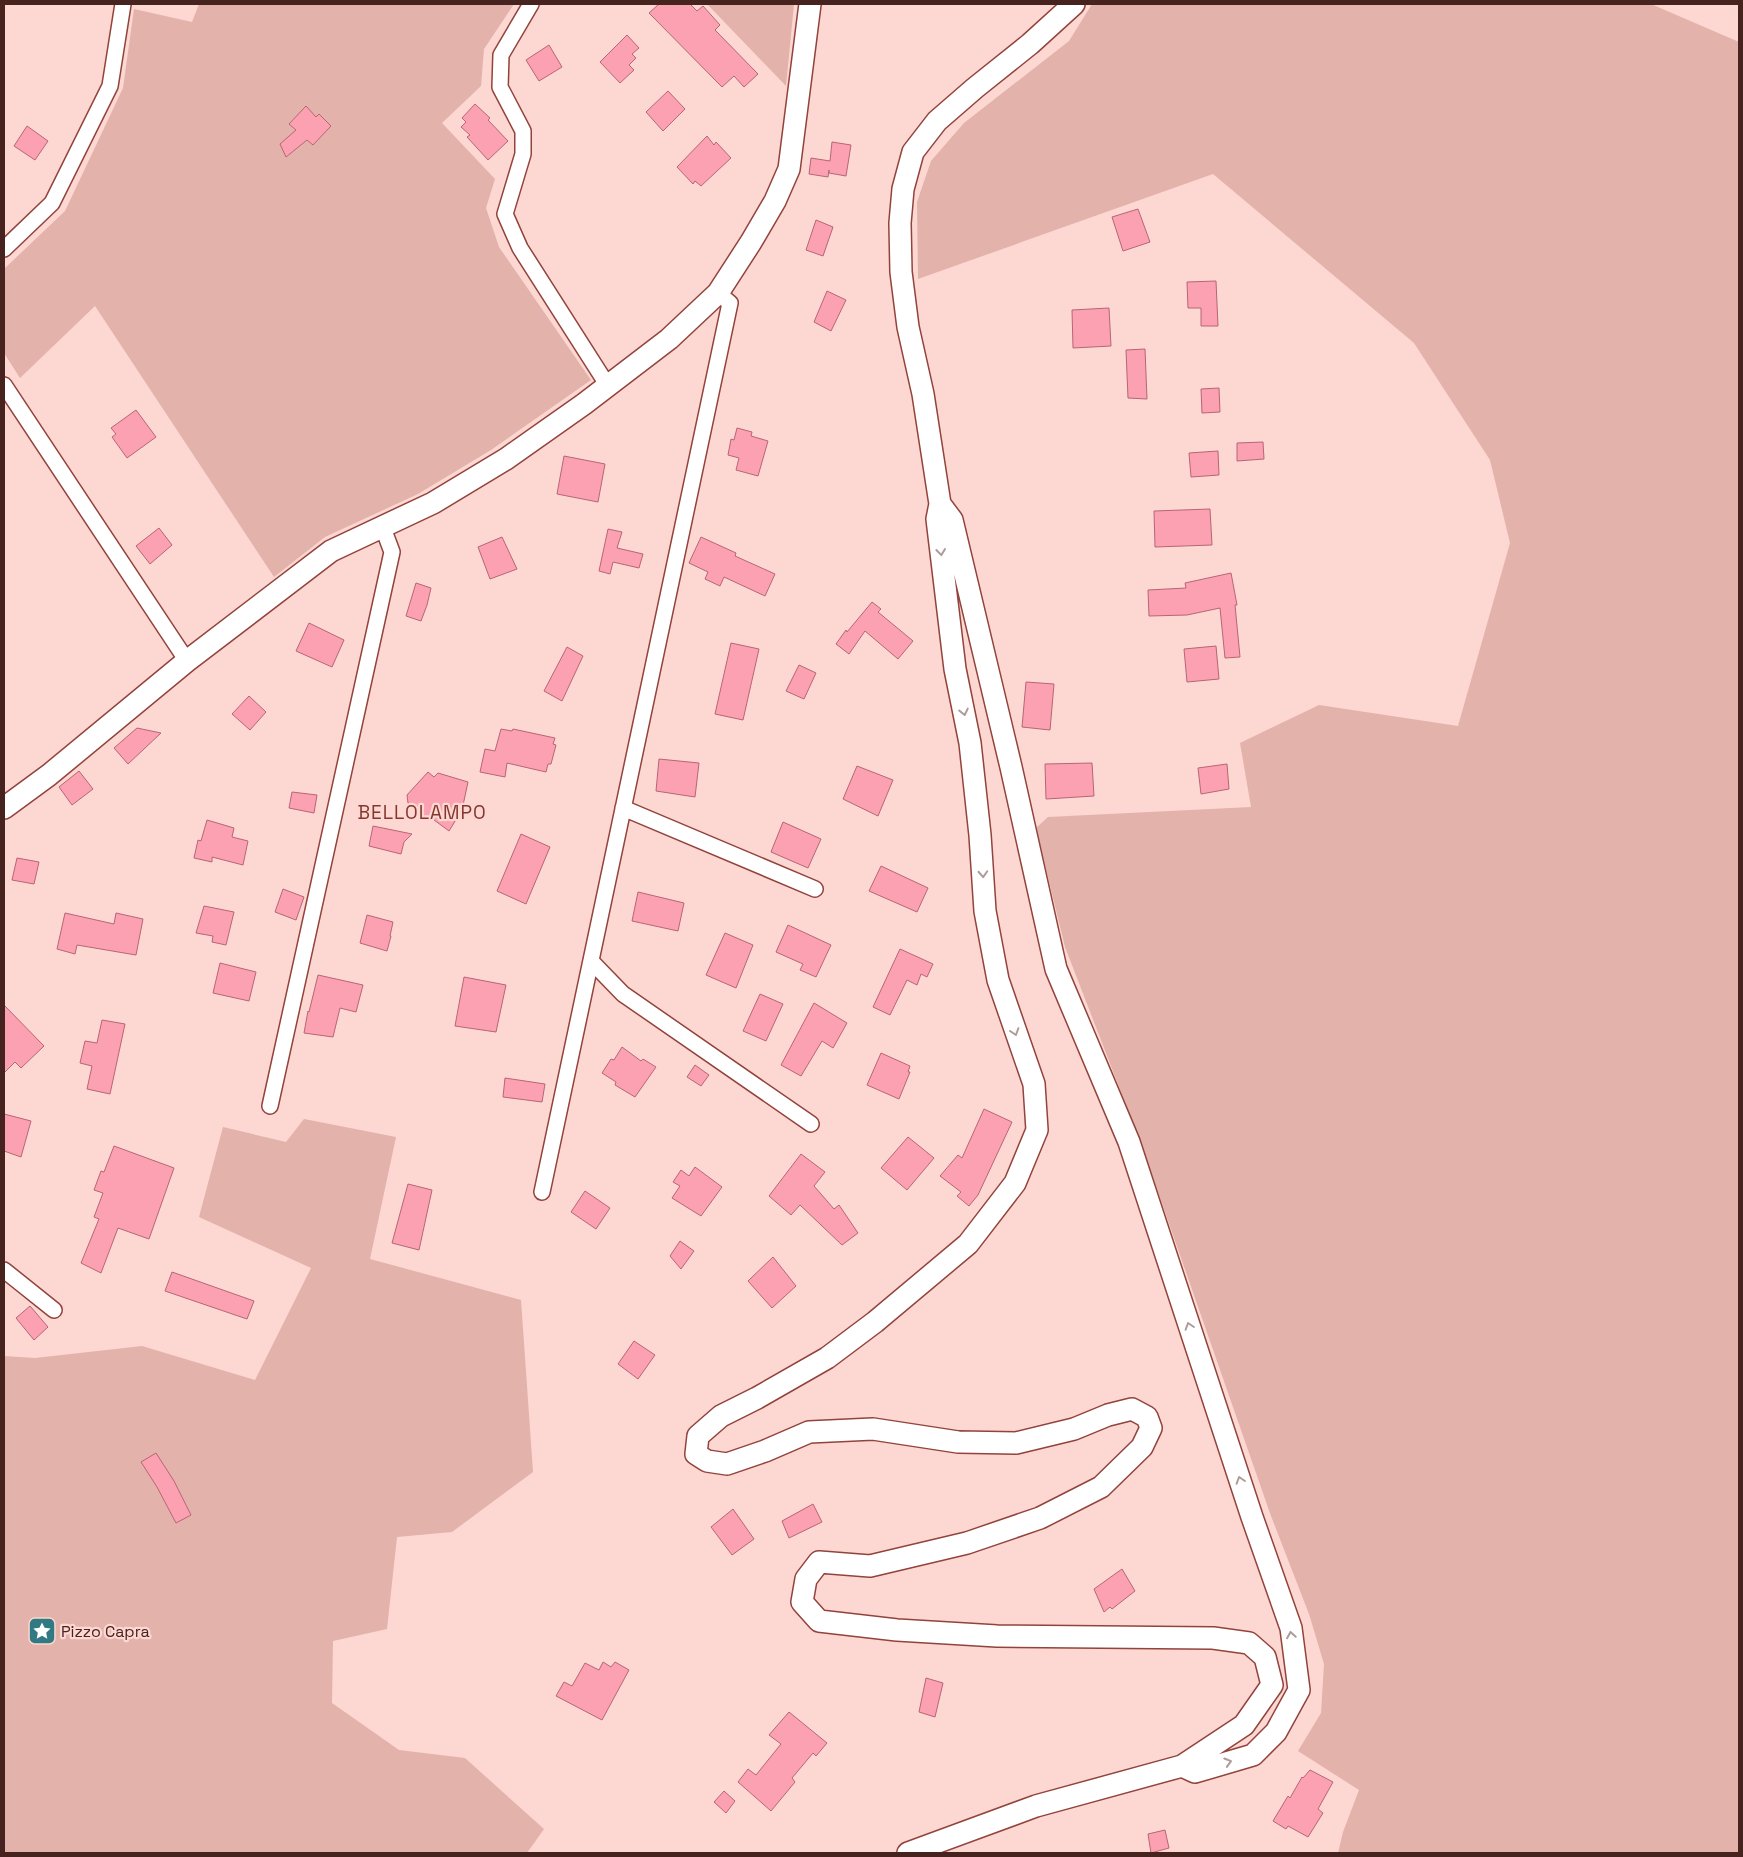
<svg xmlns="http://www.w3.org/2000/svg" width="1743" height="1857" viewBox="0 0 1743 1857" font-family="'Space Grotesk',sans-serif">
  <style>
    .green { fill: #e3b2ab }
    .building { fill: #fba1b2; stroke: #b86576 }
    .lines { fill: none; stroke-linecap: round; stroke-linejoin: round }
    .street-casing { stroke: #92433b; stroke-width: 18 }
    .secondary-casing { stroke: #92433b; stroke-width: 24 }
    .street { stroke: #fff; stroke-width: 15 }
    .secondary { stroke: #fff; stroke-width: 21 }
    .oneway { stroke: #ac9c9a }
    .labels { text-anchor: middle; stroke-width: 4.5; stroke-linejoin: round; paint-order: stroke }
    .poi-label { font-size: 16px; fill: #46231f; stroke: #fdd7d2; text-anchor: start }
    .quarter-label { font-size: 19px; letter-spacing: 1px; fill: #83372f; stroke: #fdd7d2 }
  </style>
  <rect width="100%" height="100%" fill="#fdd7d2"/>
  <path class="green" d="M 199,4 L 514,4 L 484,49 L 481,86 L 442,123 L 495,179 L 486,208 L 499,247 L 591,380 L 491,450 L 418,494 L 325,537 L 274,577 L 95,306 L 20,378 L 4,353 L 4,269 L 65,211 L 123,88 L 134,9 L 192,22 Z
    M 707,4 L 794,4 L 786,86 Z
    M 1092,4 L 1651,4 L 1739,42 L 1739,1853 L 1338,1853 L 1343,1832 L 1359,1790 L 1298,1751 L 1321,1713 L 1324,1664 L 1309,1614 L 1271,1516 L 1143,1149 L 1065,947 L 1036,828 L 1048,817 L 1251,807 L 1240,743 L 1319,705 L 1458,726 L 1510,543 L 1490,460 L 1414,343 L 1213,174 L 918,279 L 917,202 L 931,161 L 964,123 L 1069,41 Z
    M 304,1119 L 396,1137 L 370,1259 L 521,1300 L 533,1472 L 452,1532 L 397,1537 L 387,1629 L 333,1641 L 332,1703 L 399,1750 L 465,1758 L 544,1829 L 527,1853 L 4,1853 L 4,1356 L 35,1358 L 142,1346 L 255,1380 L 311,1268 L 199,1217 L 223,1127 L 286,1142 Z"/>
  <path class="building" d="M 659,4 L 690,4 L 697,11 L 703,6 L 720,25 L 715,30 L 758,74 L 744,87 L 734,76 L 722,87 L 649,13 Z
    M 627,35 L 639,48 L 632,54 L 636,58 L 629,65 L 634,70 L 620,83 L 600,62 Z
    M 549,45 L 562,67 L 539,81 L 526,60 Z
    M 668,91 L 685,109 L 663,131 L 646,112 Z
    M 475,104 L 490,118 L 488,120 L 508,141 L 488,160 L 467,137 L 470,135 L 461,127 L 466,122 L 462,118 Z
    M 306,106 L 316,117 L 319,114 L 331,126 L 313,145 L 307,140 L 286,157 L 280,144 L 296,130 L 289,124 Z
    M 27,126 L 48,141 L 35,160 L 14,146 Z
    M 707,136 L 714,145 L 716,142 L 731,158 L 701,186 L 695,181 L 693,184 L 677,167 Z
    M 832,142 L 851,145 L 846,176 L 829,173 L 829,170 L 828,177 L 809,174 L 811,158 L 830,161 Z
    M 1138,209 L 1150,242 L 1123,251 L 1112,217 Z
    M 816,220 L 833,227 L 823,256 L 806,250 Z
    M 1216,281 L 1218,326 L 1201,326 L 1201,308 L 1188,308 L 1187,282 Z
    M 827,291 L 846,300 L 831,331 L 814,322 Z
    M 1109,308 L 1111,346 L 1073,348 L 1072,310 Z
    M 1145,349 L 1147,399 L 1128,398 L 1126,350 Z
    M 1219,388 L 1220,412 L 1202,413 L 1201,389 Z
    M 136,410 L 156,437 L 127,458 L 112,437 L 116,434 L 111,428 Z
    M 737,428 L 752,432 L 751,436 L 768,441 L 758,476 L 736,470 L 739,458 L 728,455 L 731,439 L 734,440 Z
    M 1263,442 L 1264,459 L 1237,461 L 1237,443 Z
    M 1218,451 L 1219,475 L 1191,477 L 1189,453 Z
    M 564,456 L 605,464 L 598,502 L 557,494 Z
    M 1210,509 L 1212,545 L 1155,547 L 1154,511 Z
    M 159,528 L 172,545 L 150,564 L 136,546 Z
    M 608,529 L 622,532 L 617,548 L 643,554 L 639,568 L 613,562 L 610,574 L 599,571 Z
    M 502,537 L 517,569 L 490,579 L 478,547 Z
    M 701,537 L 736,553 L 735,556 L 775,574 L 765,596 L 724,577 L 720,586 L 705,579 L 708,572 L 689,563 Z
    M 1231,573 L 1237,605 L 1235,605 L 1240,657 L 1225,658 L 1220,608 L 1187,615 L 1149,616 L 1148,590 L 1186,588 L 1185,583 Z
    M 416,583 L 431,588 L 427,605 L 421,621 L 406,616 Z
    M 872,602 L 881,609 L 878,612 L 913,641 L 898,659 L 865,631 L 849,654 L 836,644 L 846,630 L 847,632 Z
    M 309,623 L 344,640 L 332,667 L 296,651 Z
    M 731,643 L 759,649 L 743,720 L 715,714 Z
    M 1216,646 L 1219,679 L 1187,682 L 1184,649 Z
    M 567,647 L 583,656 L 562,701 L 544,691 Z
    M 799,665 L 816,673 L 804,699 L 786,691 Z
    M 1026,682 L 1054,684 L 1050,730 L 1022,727 Z
    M 249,696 L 266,712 L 250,730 L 232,714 Z
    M 137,728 L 161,733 L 128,764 L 114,748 Z
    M 501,729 L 512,731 L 513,729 L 555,738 L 553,744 L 556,745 L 551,764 L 548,764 L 546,772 L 507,763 L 505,777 L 480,772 L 485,749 L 495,751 Z
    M 659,759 L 699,763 L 695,797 L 656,791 Z
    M 1092,763 L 1094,796 L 1046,799 L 1045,764 Z
    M 1227,764 L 1229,789 L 1201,794 L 1198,768 Z
    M 857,766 L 893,780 L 878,816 L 843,799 Z
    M 79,771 L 93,789 L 72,805 L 59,787 Z
    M 428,772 L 434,777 L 438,773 L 468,782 L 462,810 L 449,831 L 430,817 L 428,819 L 408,803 L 407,795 Z
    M 292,792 L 317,795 L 314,813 L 289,808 Z
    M 207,820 L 234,828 L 232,837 L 248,841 L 243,865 L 212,857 L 212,862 L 194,858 L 198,840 L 201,841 Z
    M 783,822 L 821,839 L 808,868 L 771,852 Z
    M 373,826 L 412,834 L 404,842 L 401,854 L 369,846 Z
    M 521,834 L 550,847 L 526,904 L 497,891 Z
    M 17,858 L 39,862 L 34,884 L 12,880 Z
    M 881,866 L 928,888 L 917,912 L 869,891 Z
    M 283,889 L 304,897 L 296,920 L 275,912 Z
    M 638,892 L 684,903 L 678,931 L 632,921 Z
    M 204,906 L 234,912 L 226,945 L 212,942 L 213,936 L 196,933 Z
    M 65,913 L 114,924 L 116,913 L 143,919 L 136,955 L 77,945 L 75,954 L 57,949 Z
    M 367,915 L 393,922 L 390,936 L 391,936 L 387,951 L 360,943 Z
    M 788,925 L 831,945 L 816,977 L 800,970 L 803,964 L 776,952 Z
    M 725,933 L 753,945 L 736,988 L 706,975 Z
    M 900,949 L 933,964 L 927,977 L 921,974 L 917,985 L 907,980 L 890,1015 L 873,1007 Z
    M 220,963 L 256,972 L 249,1001 L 213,993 Z
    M 318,975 L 363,985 L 356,1012 L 340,1008 L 333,1037 L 304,1033 L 308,1011 L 309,1012 Z
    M 464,977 L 506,985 L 496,1032 L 455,1026 Z
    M 760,994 L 783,1004 L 766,1041 L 743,1031 Z
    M 814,1003 L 847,1023 L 833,1048 L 822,1041 L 801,1076 L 781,1065 Z
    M 4,1005 L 44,1046 L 21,1068 L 15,1062 L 4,1073 Z
    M 102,1020 L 125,1024 L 110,1094 L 87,1089 L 92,1066 L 80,1063 L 85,1041 L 97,1043 Z
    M 622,1047 L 641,1061 L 643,1059 L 656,1067 L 635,1097 L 615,1085 L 616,1082 L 602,1073 L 611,1059 L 614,1060 Z
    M 881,1053 L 910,1066 L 908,1072 L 910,1072 L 899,1099 L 867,1085 Z
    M 695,1065 L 709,1075 L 701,1086 L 687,1077 Z
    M 505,1078 L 545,1084 L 542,1102 L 503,1097 Z
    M 984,1109 L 1012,1122 L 978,1195 L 969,1206 L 957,1196 L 961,1192 L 940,1176 L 958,1155 L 962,1158 Z
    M 4,1114 L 31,1121 L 21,1157 L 4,1151 Z
    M 908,1137 L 934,1158 L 907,1190 L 881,1168 Z
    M 114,1146 L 174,1168 L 149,1239 L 118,1228 L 101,1273 L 81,1263 L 99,1219 L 94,1217 L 103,1193 L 94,1190 L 101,1171 L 104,1172 Z
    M 801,1154 L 825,1172 L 814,1186 L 834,1209 L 839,1205 L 858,1233 L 842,1245 L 800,1205 L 791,1215 L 769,1196 Z
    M 695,1167 L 722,1187 L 701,1216 L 672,1198 L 680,1186 L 673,1182 L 681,1170 L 689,1176 Z
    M 408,1184 L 432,1190 L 419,1250 L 392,1243 Z
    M 585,1191 L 610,1208 L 596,1229 L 571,1212 Z
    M 680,1241 L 694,1251 L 681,1269 L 670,1256 Z
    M 773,1257 L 796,1286 L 772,1308 L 748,1281 Z
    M 172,1272 L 254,1301 L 247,1319 L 165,1291 Z
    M 30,1306 L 48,1327 L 34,1340 L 16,1318 Z
    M 634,1341 L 655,1355 L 638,1379 L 618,1364 Z
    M 156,1453 L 174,1481 L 191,1515 L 176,1523 L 157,1487 L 141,1462 Z
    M 813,1504 L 822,1522 L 789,1538 L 782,1521 Z
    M 733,1509 L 754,1539 L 732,1555 L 711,1527 Z
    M 1122,1569 L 1135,1591 L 1112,1609 L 1110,1607 L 1104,1612 L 1094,1589 Z
    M 603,1662 L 611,1667 L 615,1662 L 629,1670 L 602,1720 L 556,1696 L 564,1682 L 572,1686 L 585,1663 L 599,1670 Z
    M 926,1678 L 943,1683 L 935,1717 L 919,1712 Z
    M 789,1712 L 827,1743 L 816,1756 L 813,1753 L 792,1778 L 795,1782 L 771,1811 L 738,1782 L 748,1769 L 756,1775 L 781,1744 L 769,1735 Z
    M 1310,1770 L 1333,1782 L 1318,1809 L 1323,1813 L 1308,1837 L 1288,1826 L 1286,1829 L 1273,1821 L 1288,1796 L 1290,1798 L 1302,1777 L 1303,1778 Z
    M 724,1791 L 735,1801 L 726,1813 L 714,1802 Z
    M 1165,1830 L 1169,1848 L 1151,1853 L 1148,1834 Z"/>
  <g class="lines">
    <g class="street-casing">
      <path id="street" d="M 531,4 L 501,55 L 500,87 L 523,131 L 523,154 L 505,214 L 520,248 L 608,386
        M 4,249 L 52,203 L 110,86 L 123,4
        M 4,385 L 187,661
        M 623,808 L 815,889
        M 591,961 L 623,994 L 811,1124
        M 270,1106 L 392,552 L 383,528
        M 542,1192 L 730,303 L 718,293
        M 4,1270 L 54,1310"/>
    </g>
    <g class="secondary-casing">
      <path id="secondary" d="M 940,504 L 952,520 L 1011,767 L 1056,969 L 1129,1142 L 1252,1517 L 1291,1628 L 1299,1690 L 1276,1732 L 1253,1755 L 1195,1772 L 1182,1766
        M 4,808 L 49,775 L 187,661 L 331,551 L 433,503 L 506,459 L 584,404 L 669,339 L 718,293 L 751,242 L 775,201 L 789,169 L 810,4
        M 908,1853 L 1036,1806 L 1182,1766 L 1244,1725 L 1272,1685 L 1265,1657 L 1249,1643 L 1213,1638 L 997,1636 L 897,1630 L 819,1621 L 802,1602 L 806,1579 L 819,1562 L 870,1566 L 967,1543 L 1040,1518 L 1101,1487 L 1142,1447 L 1151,1428 L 1147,1417 L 1132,1409 L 1108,1415 L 1074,1429 L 1016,1443 L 958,1442 L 873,1429 L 809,1432 L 765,1451 L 727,1464 L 707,1461 L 696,1454 L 698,1436 L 721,1416 L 757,1398 L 827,1358 L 875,1322 L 968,1244 L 1015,1183 L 1037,1130 L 1034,1084 L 998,980 L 985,911 L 980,835 L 970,743 L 955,669 L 937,519 L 940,504 L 923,394 L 908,327 L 901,272 L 900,223 L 903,189 L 913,152 L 937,121 L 975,88 L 1030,44 L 1074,4"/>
    </g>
    <use href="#street" class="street"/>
    <use href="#secondary" class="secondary"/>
  </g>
  <defs><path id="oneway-chevron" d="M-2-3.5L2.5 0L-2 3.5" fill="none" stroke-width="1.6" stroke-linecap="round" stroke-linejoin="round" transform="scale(1.25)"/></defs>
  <g class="oneway">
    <use href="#oneway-chevron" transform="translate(941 552) rotate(83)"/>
    <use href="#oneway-chevron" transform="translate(964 712) rotate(78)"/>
    <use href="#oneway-chevron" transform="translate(983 874) rotate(87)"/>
    <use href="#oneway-chevron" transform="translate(1015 1032) rotate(72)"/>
    <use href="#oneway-chevron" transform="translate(1189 1326) rotate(-108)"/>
    <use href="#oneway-chevron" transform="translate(1240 1480) rotate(-108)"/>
    <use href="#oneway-chevron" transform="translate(1291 1635) rotate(-99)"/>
    <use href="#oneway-chevron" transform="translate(1228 1762) rotate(-17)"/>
  </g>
  <defs>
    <g id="sight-square" transform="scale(1.4375)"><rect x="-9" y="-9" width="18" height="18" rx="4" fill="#317983" stroke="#fdd7d2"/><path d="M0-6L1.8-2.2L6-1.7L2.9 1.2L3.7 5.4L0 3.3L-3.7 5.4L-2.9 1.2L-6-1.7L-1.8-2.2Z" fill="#fff"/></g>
  </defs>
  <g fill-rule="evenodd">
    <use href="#sight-square" x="42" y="1631"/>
  </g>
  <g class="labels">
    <g class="poi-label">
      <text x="61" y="1637">Pizzo Capra</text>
    </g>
    <g class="quarter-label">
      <text x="422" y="819">BELLOLAMPO</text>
    </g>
  </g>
  <rect width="1743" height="1857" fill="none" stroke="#46231f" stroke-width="10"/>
</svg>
